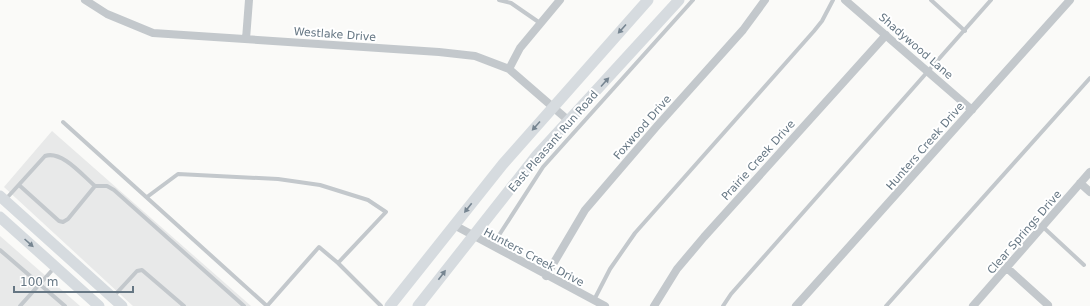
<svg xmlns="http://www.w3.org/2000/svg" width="1090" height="306" viewBox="0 0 1090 306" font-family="'DejaVu Sans',sans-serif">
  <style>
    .built { fill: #e8e9e9 }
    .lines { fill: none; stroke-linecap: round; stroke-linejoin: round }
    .lane { stroke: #c3c8cc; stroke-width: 4 }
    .street { stroke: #c3c8cc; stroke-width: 8 }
    .secondary { stroke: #d6dbdf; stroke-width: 11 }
    .oneway { fill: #768591 }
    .labels { text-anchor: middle; stroke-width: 4; stroke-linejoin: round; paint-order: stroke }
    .street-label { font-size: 11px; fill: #657683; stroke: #fff }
  </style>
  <rect width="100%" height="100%" fill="#fafaf8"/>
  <path class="built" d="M 52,131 L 251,306 L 133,306 L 4,187 Z
    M 0,236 L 80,306 L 0,306 Z"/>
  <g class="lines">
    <path class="lane" d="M 499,0 L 511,3 L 540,23
      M 931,0 L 965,31
      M 63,122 L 267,306
      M 19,185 L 59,221 L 63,222 L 68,219 L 95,186
      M 147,197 L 178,174 L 278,179 L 320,185 L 368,200 L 386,212 L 338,263
      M 5,200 L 45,156 C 62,150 83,176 95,186 L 107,186 L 114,190 L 244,306
      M 1043,227 L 1084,265
      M 492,246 L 543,167 L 693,0
      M 0,250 L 65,306
      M 113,297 L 137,271 L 142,270 L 184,306
      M 594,300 L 610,269 L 635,233 L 814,31 L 822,21 L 833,0
      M 20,306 L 55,267
      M 267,306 L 319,247 L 338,263 L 381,306
      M 723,306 L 731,294 L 991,0
      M 886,306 L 1090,78"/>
    <path class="street" d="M 85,0 L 107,14 L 153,33 L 439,52 L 475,56 L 509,69 L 569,121
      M 845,0 L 972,110
      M 246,39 L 249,0
      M 509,69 L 520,48 L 560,0
      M 1080,183 L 1090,192
      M 454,225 L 605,306
      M 1007,268 L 1048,305
      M 546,276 L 585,210 L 657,126 L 743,30 L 765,0
      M 654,306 L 677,269 L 704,237 L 886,35
      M 796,306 L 1070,0
      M 973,306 L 1090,172"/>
    <path class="secondary" d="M 0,196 L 122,306
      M 0,217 L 99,306
      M 390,306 L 503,164 L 648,0
      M 418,306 L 537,155 L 679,0"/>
  </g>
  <defs><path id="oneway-solid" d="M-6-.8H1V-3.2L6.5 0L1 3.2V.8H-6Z"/></defs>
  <g class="oneway">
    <use href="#oneway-solid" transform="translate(622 29) rotate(132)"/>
    <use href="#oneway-solid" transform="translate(605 82) rotate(-48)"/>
    <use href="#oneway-solid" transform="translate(536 126) rotate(132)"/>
    <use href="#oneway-solid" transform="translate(468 208) rotate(128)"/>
    <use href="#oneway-solid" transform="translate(29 243) rotate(42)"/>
    <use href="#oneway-solid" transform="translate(442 275) rotate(-53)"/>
  </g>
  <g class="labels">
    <g class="street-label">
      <text transform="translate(335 34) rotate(4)" y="4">Westlake Drive</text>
      <text transform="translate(916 46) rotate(41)" y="4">Shadywood Lane</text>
      <text transform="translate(642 127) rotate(-49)" y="4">Foxwood Drive</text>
      <text transform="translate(553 141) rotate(-49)" y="4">East Pleasant Run Road</text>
      <text transform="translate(925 146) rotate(-49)" y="4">Hunters Creek Drive</text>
      <text transform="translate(758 160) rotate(-48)" y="4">Prairie Creek Drive</text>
      <text transform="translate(1024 232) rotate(-49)" y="4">Clear Springs Drive</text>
      <text transform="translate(534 257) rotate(28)" y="4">Hunters Creek Drive</text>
    </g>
  </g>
  <path d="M14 286v6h119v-6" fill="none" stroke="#657683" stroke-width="2"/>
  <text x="20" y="286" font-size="12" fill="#657683" stroke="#ffffff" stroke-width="3" paint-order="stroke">100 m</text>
</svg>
